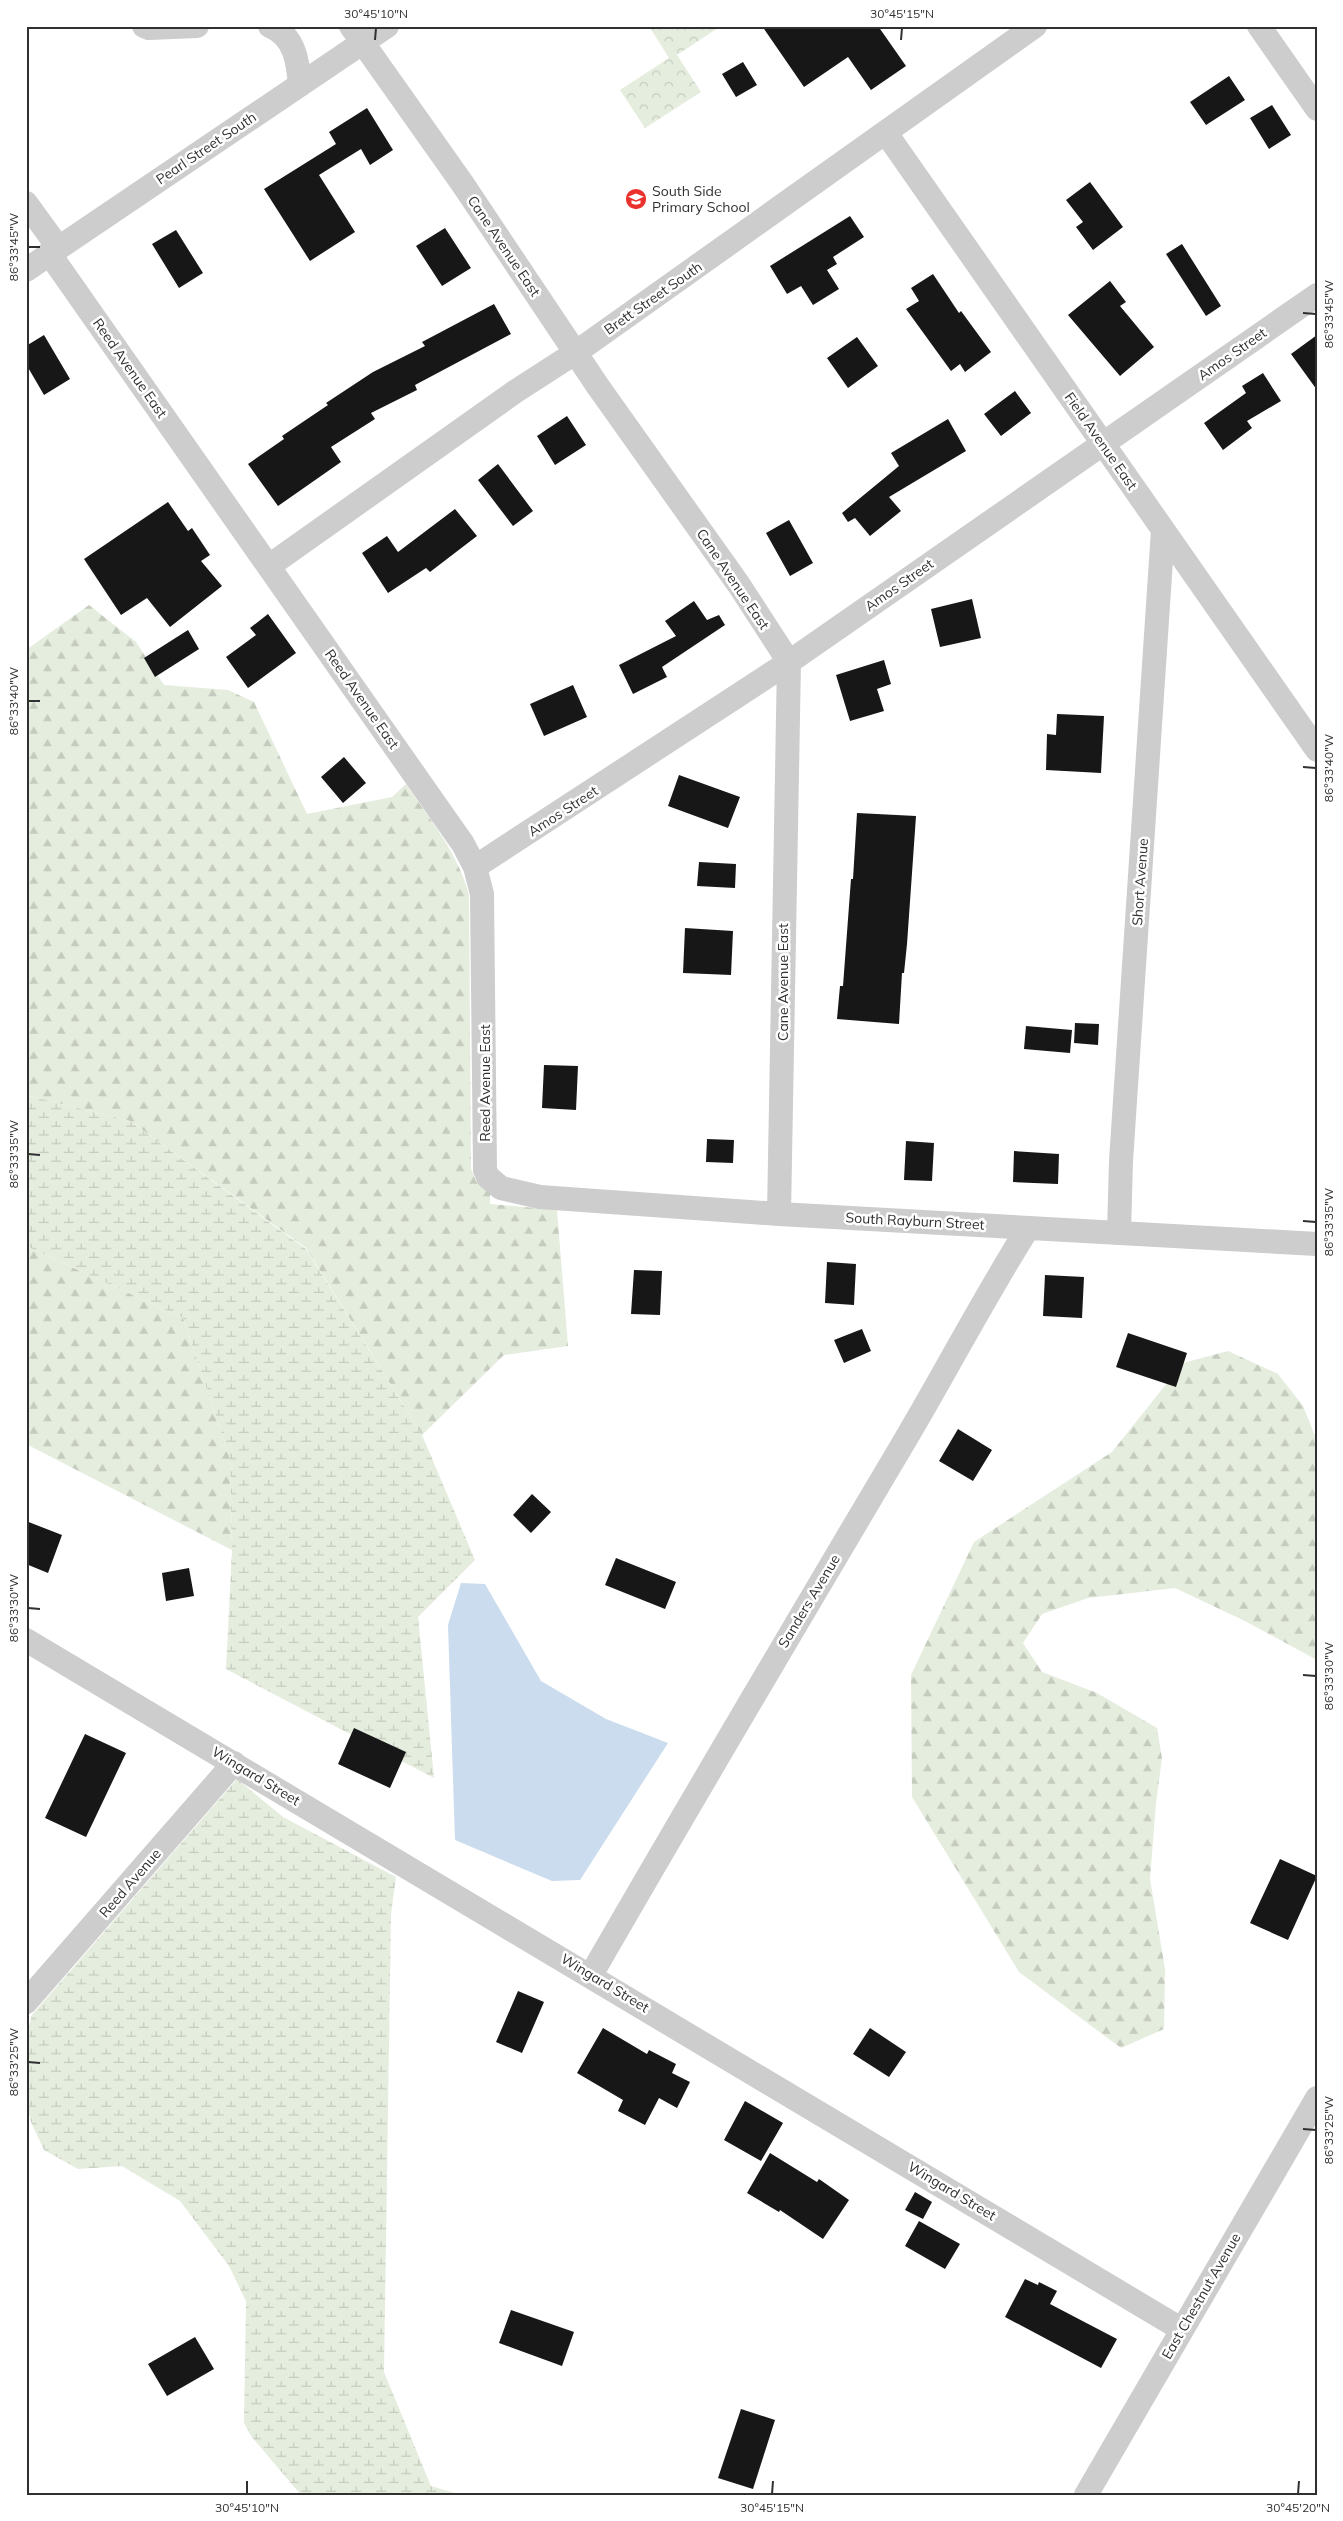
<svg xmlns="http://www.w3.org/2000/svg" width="1343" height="2521" viewBox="0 0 1343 2521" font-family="Mulish,sans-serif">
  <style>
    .forest { fill: url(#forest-firs) }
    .wetland { fill: url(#wetland-marsh) }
    .park { fill: url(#park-crowns) }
    .water { fill: #cadcee }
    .building { fill: #171717 }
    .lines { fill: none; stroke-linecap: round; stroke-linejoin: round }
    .minor { stroke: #cdcdcd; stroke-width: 24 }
    .ticks { fill: none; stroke: #303030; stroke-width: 2 }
    .labels { text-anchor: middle; stroke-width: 5; stroke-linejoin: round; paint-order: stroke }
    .street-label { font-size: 14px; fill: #303030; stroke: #fff }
    .poi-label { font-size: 14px; fill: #303030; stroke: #fff; text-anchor: start }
    .neatline { fill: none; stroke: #303030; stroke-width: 2 }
    .ticks-label { font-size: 12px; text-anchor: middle; fill: #303030 }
  </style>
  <defs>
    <pattern id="forest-firs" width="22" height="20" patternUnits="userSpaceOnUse" patternTransform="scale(1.25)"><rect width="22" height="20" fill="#e5edde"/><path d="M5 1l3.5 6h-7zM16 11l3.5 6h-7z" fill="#c5ccbf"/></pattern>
    <pattern id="wetland-marsh" width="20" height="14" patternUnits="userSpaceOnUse" patternTransform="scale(1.25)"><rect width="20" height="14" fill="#e5edde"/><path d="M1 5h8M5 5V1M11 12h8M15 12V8" fill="none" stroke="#c5ccbf"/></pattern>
    <pattern id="park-crowns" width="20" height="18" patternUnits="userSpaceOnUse" patternTransform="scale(1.25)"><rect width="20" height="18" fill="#e5edde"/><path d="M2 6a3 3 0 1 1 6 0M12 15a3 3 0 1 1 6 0" fill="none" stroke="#c5ccbf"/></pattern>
  </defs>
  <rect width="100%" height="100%" fill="#fff"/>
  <path class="forest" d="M 89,605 L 136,642 L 164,685 L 228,690 L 254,702 L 307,814 L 392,797 L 406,784 C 431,821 458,853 469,895 L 471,1169 L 476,1181 L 490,1194 L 490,1204 L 557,1210 L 568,1346 L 504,1355 L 422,1435 L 306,1248 L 130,1121 L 26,1095 L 26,650 Z
    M 26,1246 L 183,1318 L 230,1458 L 232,1550 L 26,1444 Z
    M 1228,1351 L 1278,1374 L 1303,1406 L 1317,1441 L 1317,1660 L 1245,1621 L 1175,1588 L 1088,1598 L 1042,1614 L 1023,1643 L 1042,1672 L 1097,1693 L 1157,1728 L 1162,1758 L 1156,1803 L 1150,1879 L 1165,1969 L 1164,2029 L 1121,2048 L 1019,1972 L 912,1797 L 911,1675 L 974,1542 L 1112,1452 L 1183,1363 Z"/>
  <path class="wetland" d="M 26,1095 L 130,1121 L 306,1249 L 422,1435 L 475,1560 L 418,1617 L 434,1778 L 226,1669 L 232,1550 L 230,1458 L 183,1318 L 26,1246 Z
    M 237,1779 L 283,1817 L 396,1877 L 391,1914 L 384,2372 L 431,2486 L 461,2495 L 301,2495 L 251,2436 L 244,2423 L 246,2301 L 229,2266 L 180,2201 L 122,2166 L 78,2169 L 44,2150 L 31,2122 L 26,2101 L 26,2037 L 32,2015 Z"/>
  <path class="park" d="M 649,26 L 721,26 L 677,55 L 701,92 L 645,128 L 620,90 L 669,58 Z"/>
  <path class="water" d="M 461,1583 L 485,1584 L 541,1681 L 606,1719 L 668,1743 L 580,1880 L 552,1881 L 455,1840 L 448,1625 Z"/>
  <path class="building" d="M 762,26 L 878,26 L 906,66 L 871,90 L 848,57 L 804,87 Z
    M 743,62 L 757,85 L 736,97 L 722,74 Z
    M 1229,76 L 1245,100 L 1206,125 L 1190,102 Z
    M 1272,105 L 1291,135 L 1269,149 L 1250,118 Z
    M 367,108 L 393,150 L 370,165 L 361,149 L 319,175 L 355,232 L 310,261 L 264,189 L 336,144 L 329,132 Z
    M 1090,182 L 1123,227 L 1093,250 L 1076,227 L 1083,222 L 1066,200 Z
    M 850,216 L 864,237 L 833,257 L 837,264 L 827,270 L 839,289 L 813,305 L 801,286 L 787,294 L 770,266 Z
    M 445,228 L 471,268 L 442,286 L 416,246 Z
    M 176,230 L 203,273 L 179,288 L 152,244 Z
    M 1182,244 L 1221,306 L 1206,316 L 1166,254 Z
    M 933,274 L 959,313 L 961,311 L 991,352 L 965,372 L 960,364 L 951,371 L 906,309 L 919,301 L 911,288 Z
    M 1110,281 L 1126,302 L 1120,306 L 1154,347 L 1120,376 L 1068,315 Z
    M 494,304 L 511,334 L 415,385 L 417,390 L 371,413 L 375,419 L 331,447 L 341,462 L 278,506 L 248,464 L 284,439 L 282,436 L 328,405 L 326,403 L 373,372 L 425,346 L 422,342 Z
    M 44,335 L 70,379 L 44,395 L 26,364 L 26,346 Z
    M 1317,335 L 1317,390 L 1291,354 Z
    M 857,337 L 878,366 L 848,388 L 827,358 Z
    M 1263,373 L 1281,401 L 1247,421 L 1252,428 L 1223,450 L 1204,423 L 1246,393 L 1242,386 Z
    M 1015,391 L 1031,413 L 1001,436 L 984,414 Z
    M 567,416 L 586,445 L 555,465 L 537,436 Z
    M 948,419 L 966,451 L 889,497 L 901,511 L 870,536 L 855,518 L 848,522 L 842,513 L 899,466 L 891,453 Z
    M 498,464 L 533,511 L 513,526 L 478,480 Z
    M 168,502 L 188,531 L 192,528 L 210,555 L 201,561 L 222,586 L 170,627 L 147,598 L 121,615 L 84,559 Z
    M 455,509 L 477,536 L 430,572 L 426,568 L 388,593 L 362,553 L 387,536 L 398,552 Z
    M 789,520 L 813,563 L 790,576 L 766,533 Z
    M 972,599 L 981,638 L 940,647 L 931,609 Z
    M 694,601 L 707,620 L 719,615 L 725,625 L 662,667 L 667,677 L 633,694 L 619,665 L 676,636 L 665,621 Z
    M 268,614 L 296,653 L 248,688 L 226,657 L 256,635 L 250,628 Z
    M 188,630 L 199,649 L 155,677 L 144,658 Z
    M 884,660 L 891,684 L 877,689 L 884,711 L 850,721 L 836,675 Z
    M 573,685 L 587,717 L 544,736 L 530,704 Z
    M 1057,714 L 1104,716 L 1101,773 L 1046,770 L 1047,734 L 1056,735 Z
    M 344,757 L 366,783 L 343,803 L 321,777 Z
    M 679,775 L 740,797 L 728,828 L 668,806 Z
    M 857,813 L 916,816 L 907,944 L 904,973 L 902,973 L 899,1024 L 837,1019 L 840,986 L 843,986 L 851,879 L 853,879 Z
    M 699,862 L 736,864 L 735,888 L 697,886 Z
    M 685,928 L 733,931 L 731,975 L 683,973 Z
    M 1075,1023 L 1099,1024 L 1098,1045 L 1074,1043 Z
    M 1026,1026 L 1072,1030 L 1070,1053 L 1024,1049 Z
    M 544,1065 L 578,1066 L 576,1110 L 542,1108 Z
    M 707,1139 L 734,1140 L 733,1163 L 706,1162 Z
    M 906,1141 L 934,1143 L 932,1181 L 904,1180 Z
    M 1014,1151 L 1059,1154 L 1058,1184 L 1013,1182 Z
    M 827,1262 L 856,1264 L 854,1305 L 825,1303 Z
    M 634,1270 L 662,1271 L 660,1315 L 631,1314 Z
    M 1045,1275 L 1084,1277 L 1082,1318 L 1043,1316 Z
    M 862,1329 L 871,1351 L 844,1363 L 834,1340 Z
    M 1128,1333 L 1187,1353 L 1176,1387 L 1116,1367 Z
    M 958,1429 L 992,1450 L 973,1481 L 939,1461 Z
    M 532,1494 L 551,1512 L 531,1533 L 513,1515 Z
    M 26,1521 L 62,1535 L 48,1573 L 26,1564 Z
    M 616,1558 L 676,1582 L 665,1609 L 605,1585 Z
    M 189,1568 L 194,1596 L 166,1601 L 162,1573 Z
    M 354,1728 L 406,1752 L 390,1788 L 338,1764 Z
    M 85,1734 L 126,1753 L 86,1837 L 45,1818 Z
    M 1280,1859 L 1317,1876 L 1288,1940 L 1250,1923 Z
    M 518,1991 L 544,2002 L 522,2053 L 496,2042 Z
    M 603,2028 L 647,2054 L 649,2050 L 676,2064 L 672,2073 L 690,2082 L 677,2108 L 659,2098 L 645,2125 L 618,2111 L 623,2100 L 577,2073 Z
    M 870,2028 L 906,2052 L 889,2077 L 853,2054 Z
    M 745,2101 L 783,2123 L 761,2161 L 724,2140 Z
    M 770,2153 L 817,2182 L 819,2179 L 849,2200 L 823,2239 L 780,2210 L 779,2212 L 747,2193 Z
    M 915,2192 L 932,2202 L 923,2219 L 905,2210 Z
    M 919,2221 L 960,2244 L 945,2269 L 905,2246 Z
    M 1025,2279 L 1038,2285 L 1039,2282 L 1057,2291 L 1050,2304 L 1117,2339 L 1101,2368 L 1005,2317 Z
    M 511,2310 L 574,2332 L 562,2366 L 499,2343 Z
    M 195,2337 L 214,2369 L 167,2396 L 148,2364 Z
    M 741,2409 L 775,2420 L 753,2489 L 718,2478 Z"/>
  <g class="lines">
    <path class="minor" d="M 144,26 L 149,28 L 197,26
      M 270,26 C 295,36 298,62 300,85
      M 351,26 L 462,183 L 597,385 L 739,585 L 789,662 L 779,1214
      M 1259,26 L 1317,109
      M 886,133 L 1317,750
      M 26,203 L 58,247
      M 49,253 L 463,844 L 475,867 L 482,894 L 485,1170 L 488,1177 L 501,1188 L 540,1197 L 779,1214 L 1317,1244
      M 26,270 L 387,26
      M 269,566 L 516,391 L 575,353 L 1035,26
      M 475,867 L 789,662 L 1317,295
      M 1119,1233 L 1121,1161 L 1163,530
      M 26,1640 L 1181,2329
      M 591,1975 C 694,1796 799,1619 904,1442 C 946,1371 984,1298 1028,1228
      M 26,2002 L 234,1763
      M 1086,2495 L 1317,2098"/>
  </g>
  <path class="ticks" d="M 375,40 L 376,28M 901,40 L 902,28M 28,247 L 40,247M 1303,313 L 1316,314M 28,701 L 40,701M 1303,767 L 1316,768M 28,1154 L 40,1155M 1303,1221 L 1316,1222M 28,1608 L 40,1609M 1303,1675 L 1316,1676M 28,2062 L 40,2063M 1303,2129 L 1316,2130M 247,2494 L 247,2481M 772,2494 L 773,2481M 1298,2494 L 1299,2481"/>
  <defs>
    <g id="school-disc" transform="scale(1.125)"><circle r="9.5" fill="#eb312e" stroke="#fff"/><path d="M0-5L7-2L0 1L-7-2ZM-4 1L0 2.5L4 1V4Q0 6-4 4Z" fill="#fff"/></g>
  </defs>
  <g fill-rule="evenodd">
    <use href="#school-disc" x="636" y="199"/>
  </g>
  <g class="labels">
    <g class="street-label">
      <text transform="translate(206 148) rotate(-34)" y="5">Pearl Street South</text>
      <text transform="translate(504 246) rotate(56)" y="5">Cane Avenue East</text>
      <text transform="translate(653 298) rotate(-35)" y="5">Brett Street South</text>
      <text transform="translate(1232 354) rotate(-35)" y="5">Amos Street</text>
      <text transform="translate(130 368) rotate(55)" y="5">Reed Avenue East</text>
      <text transform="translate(1101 441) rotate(55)" y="5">Field Avenue East</text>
      <text transform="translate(733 579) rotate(56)" y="5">Cane Avenue East</text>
      <text transform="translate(899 585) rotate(-35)" y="5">Amos Street</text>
      <text transform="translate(362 699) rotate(55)" y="5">Reed Avenue East</text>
      <text transform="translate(563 811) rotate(-33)" y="5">Amos Street</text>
      <text transform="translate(1140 882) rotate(-86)" y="5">Short Avenue</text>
      <text transform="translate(783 982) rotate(-90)" y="5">Cane Avenue East</text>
      <text transform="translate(485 1083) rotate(-90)" y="5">Reed Avenue East</text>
      <text transform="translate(915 1221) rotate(3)" y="5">South Rayburn Street</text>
      <text transform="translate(809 1601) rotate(-59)" y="5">Sanders Avenue</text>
      <text transform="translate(256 1776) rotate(31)" y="5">Wingard Street</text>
      <text transform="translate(130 1883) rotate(-49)" y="5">Reed Avenue</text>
      <text transform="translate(605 1983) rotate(31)" y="5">Wingard Street</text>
      <text transform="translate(952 2191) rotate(31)" y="5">Wingard Street</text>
      <text transform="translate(1201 2296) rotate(-60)" y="5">East Chestnut Avenue</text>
    </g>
    <g class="poi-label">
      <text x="652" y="196">South Side<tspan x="652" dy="16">Primary School</tspan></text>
    </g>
  </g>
  <rect width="1343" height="2521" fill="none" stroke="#ffffff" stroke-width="55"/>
  <rect x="28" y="28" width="1288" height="2466" class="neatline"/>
  <g class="ticks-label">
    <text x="376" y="18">30°45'10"N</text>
    <text x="902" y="18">30°45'15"N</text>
    <text transform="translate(14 247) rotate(-90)" y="4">86°33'45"W</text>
    <text transform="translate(1329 314) rotate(-90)" y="4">86°33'45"W</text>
    <text transform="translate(14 701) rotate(-90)" y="4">86°33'40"W</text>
    <text transform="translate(1329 768) rotate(-90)" y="4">86°33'40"W</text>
    <text transform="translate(14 1154) rotate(-90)" y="4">86°33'35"W</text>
    <text transform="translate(1329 1222) rotate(-90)" y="4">86°33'35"W</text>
    <text transform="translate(14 1608) rotate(-90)" y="4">86°33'30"W</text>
    <text transform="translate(1329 1676) rotate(-90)" y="4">86°33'30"W</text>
    <text transform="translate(14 2062) rotate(-90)" y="4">86°33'25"W</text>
    <text transform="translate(1329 2130) rotate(-90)" y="4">86°33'25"W</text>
    <text x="247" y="2512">30°45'10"N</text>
    <text x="772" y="2512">30°45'15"N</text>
    <text x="1298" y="2512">30°45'20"N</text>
  </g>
</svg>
